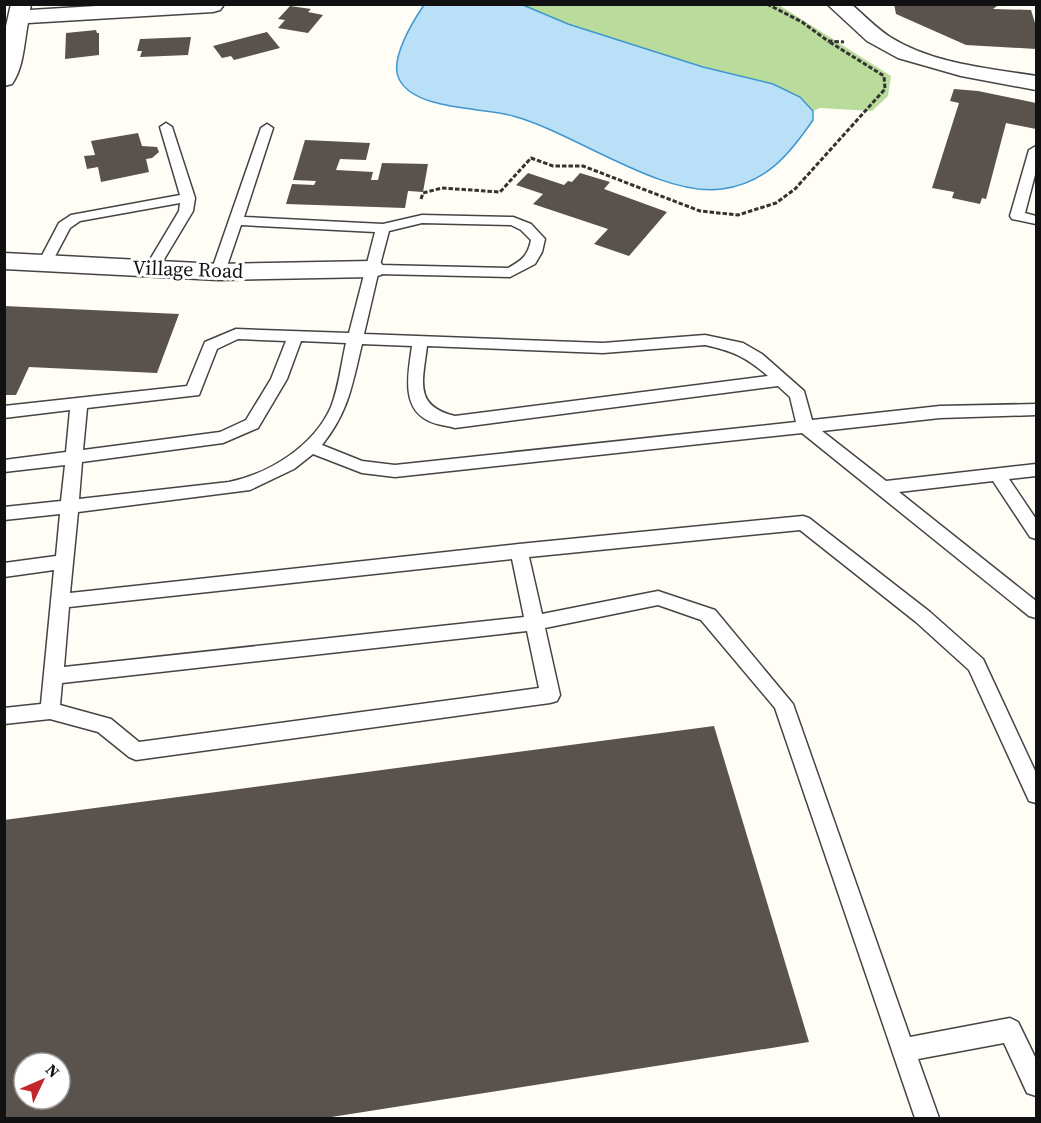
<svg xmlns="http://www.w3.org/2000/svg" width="1041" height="1123" viewBox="0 0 1041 1123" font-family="'Source Serif 4',serif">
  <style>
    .forest { fill: #b9dc9c }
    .water { fill: #b9e0f7; stroke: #3f96cf; stroke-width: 1.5 }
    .building { fill: #5a524d; fill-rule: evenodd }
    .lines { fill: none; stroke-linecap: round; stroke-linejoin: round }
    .lane-casing { stroke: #444; stroke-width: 3 }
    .street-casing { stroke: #444; stroke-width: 3 }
    .path { stroke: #333; stroke-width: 3; stroke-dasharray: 4.5 2; stroke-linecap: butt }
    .lane { fill: #fff; fill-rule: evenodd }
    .street { fill: #fff; fill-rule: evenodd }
    .labels { text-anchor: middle; stroke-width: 6; stroke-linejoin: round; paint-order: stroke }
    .street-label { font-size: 20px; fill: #111; stroke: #fff }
  </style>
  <rect width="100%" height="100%" fill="#fffdf5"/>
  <path class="forest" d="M 523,5 L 779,5 L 891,76 L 888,96 L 872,111 L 820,108 L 813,111 L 800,97 L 773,84 L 703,67 L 568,24 Z"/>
  <path class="water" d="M 424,5 L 523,5 L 568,24 L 703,67 L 773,84 L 800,97 L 813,111 L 813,120 C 789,155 766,183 722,189 C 662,198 573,132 513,116 C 483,107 415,111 399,79 C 389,60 413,21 424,5 Z"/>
  <path class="building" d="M 894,4 L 992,4 L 997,6 L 993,9 L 1031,10 L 1036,26 L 1036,49 L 966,45 L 896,14 Z
    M 290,6 L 311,9 L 308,12 L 323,15 L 308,33 L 278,28 L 285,20 L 278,19 Z
    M 96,30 L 97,33 L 99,33 L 99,55 L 65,59 L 66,33 Z
    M 267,32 L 280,48 L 234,60 L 231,56 L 222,58 L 213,46 Z
    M 191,37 L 188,55 L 140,57 L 142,51 L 137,51 L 140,39 Z
    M 954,89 L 978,91 L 1036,103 L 1036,129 L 1006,123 L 986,199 L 982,198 L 980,204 L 952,198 L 954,192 L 932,188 L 959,103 L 950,101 Z
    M 138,133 L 142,146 L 157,147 L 159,152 L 152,158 L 146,159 L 149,172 L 101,182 L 98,167 L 87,169 L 84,156 L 95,155 L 91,141 Z
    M 305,140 L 370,143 L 366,160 L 340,159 L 336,170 L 373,172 L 371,180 L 378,180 L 382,163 L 428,164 L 423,192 L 408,191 L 405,208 L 286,204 L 292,184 L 314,185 L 316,181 L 293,180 Z
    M 528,173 L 564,185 L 568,181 L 572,182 L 580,173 L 610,182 L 604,189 L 667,212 L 629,256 L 594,244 L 608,229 L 533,204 L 543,194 L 516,185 Z
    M 4,306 L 179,314 L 157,373 L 29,367 L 16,395 L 4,395 Z
    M 714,726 L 809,1042 L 325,1118 L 4,1118 L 4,820 ZM 24,1063 L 60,1063 L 60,1099 L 24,1099 Z"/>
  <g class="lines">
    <g class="lane-casing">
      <path id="lane" d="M 166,123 L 172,127 L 195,198 L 193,211 L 157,271 L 152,272 L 145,268 L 179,211 L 180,203 L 80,221 L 70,228 L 50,266 L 40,266 L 38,263 L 59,223 L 71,215 L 180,195 L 160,127 Z
        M 267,124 L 273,128 L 244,217 L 383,224 L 422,215 L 513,217 L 531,224 L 545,239 L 542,252 L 535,264 L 510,277 L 378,274 L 364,334 L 603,343 L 705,335 L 743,343 L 762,354 L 804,391 L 812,420 L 940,406 L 1036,404 L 1036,415 L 940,418 L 822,431 L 886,481 L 1036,464 L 1036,476 L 1009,479 L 1036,519 L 1036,539 L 1030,537 L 993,481 L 899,492 L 1036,601 L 1036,618 L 1029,616 L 802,433 L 395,477 L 362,473 L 313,454 L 294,469 L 250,490 L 78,512 L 70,593 L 519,544 L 803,516 L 809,518 L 930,612 L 983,659 L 1036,773 L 1036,803 L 1029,801 L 969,670 L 916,622 L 800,530 L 529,557 L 542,614 L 658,591 L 715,610 L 793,704 L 910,1037 L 1010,1018 L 1018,1022 L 1036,1059 L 1036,1096 L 1027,1093 L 1004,1043 L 918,1059 L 939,1118 L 915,1118 L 775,708 L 701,620 L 658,605 L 545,628 L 560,695 L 557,701 L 550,703 L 136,760 L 129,757 L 98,732 L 50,719 L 4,724 L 4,708 L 41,704 L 54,570 L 4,577 L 4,563 L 56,556 L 60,514 L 4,520 L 4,507 L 61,501 L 65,465 L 4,472 L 4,460 L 66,452 L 70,410 L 4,418 L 4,406 L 187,386 L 205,342 L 236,329 L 349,333 L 375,232 L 241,225 L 225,272 L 218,276 L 211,272 L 261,128 ZM 422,223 L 511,225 L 521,230 L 531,240 C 528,256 521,261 508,268 L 380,265 L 389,231 ZM 238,339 L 286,341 L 271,379 L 246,420 L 220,432 L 83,450 L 87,408 L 199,395 L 217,349 ZM 301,341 L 346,343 C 341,364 339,387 331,407 C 314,446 269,474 229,482 L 79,499 L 82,462 L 223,443 L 258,428 L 287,379 ZM 362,344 L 412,346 C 409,370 400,406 427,420 C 435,425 446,425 455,428 L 778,386 L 790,397 L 796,422 L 395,465 L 362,461 L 322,445 C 349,411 352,385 362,344 ZM 705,345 C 733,351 746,357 768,376 L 455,416 C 413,406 423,381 427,346 L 603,353 ZM 512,559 L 524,617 L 64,667 L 69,607 ZM 527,631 L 539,688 L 139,742 L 111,719 L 60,705 L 62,683 Z
        M 1036,146 L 1036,171 L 1025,213 L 1036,216 L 1036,224 L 1012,219 L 1010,216 L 1029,150 Z"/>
    </g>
    <g class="street-casing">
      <path id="street" d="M 11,4 L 31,4 L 30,10 L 129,4 L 223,6 L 220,10 L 213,12 L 28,23 C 24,42 24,67 12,84 L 4,86 L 4,35 Z
        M 827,4 L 851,4 C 864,15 876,28 890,37 C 933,64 988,68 1036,76 L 1036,90 L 961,76 L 898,58 L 867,41 Z
        M 4,253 L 218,264 L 372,261 L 381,263 L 385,269 L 381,275 L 372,277 L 218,280 L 4,269 Z"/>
    </g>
    <path class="path" d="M 767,4 L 802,22 L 828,41 L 844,42
      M 421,199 L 423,193 L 442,188 L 500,192 L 531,158 L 553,166 L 583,166 L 700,211 L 738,215 L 776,203 L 795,189 L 885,89 L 884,76 L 828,41"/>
    <use href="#lane" class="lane"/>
    <use href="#street" class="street"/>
  </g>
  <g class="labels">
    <g class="street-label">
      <text transform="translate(188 269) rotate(2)" y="7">Village Road</text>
    </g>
  </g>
  <rect width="1041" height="1123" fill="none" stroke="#111111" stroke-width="12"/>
  <g transform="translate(42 1081) rotate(46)"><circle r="28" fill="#ffffff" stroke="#a0a0a0" stroke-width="1.5"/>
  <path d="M0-4.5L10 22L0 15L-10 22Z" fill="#c4262e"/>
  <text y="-9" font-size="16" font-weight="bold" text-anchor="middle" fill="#111111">N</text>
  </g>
</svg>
